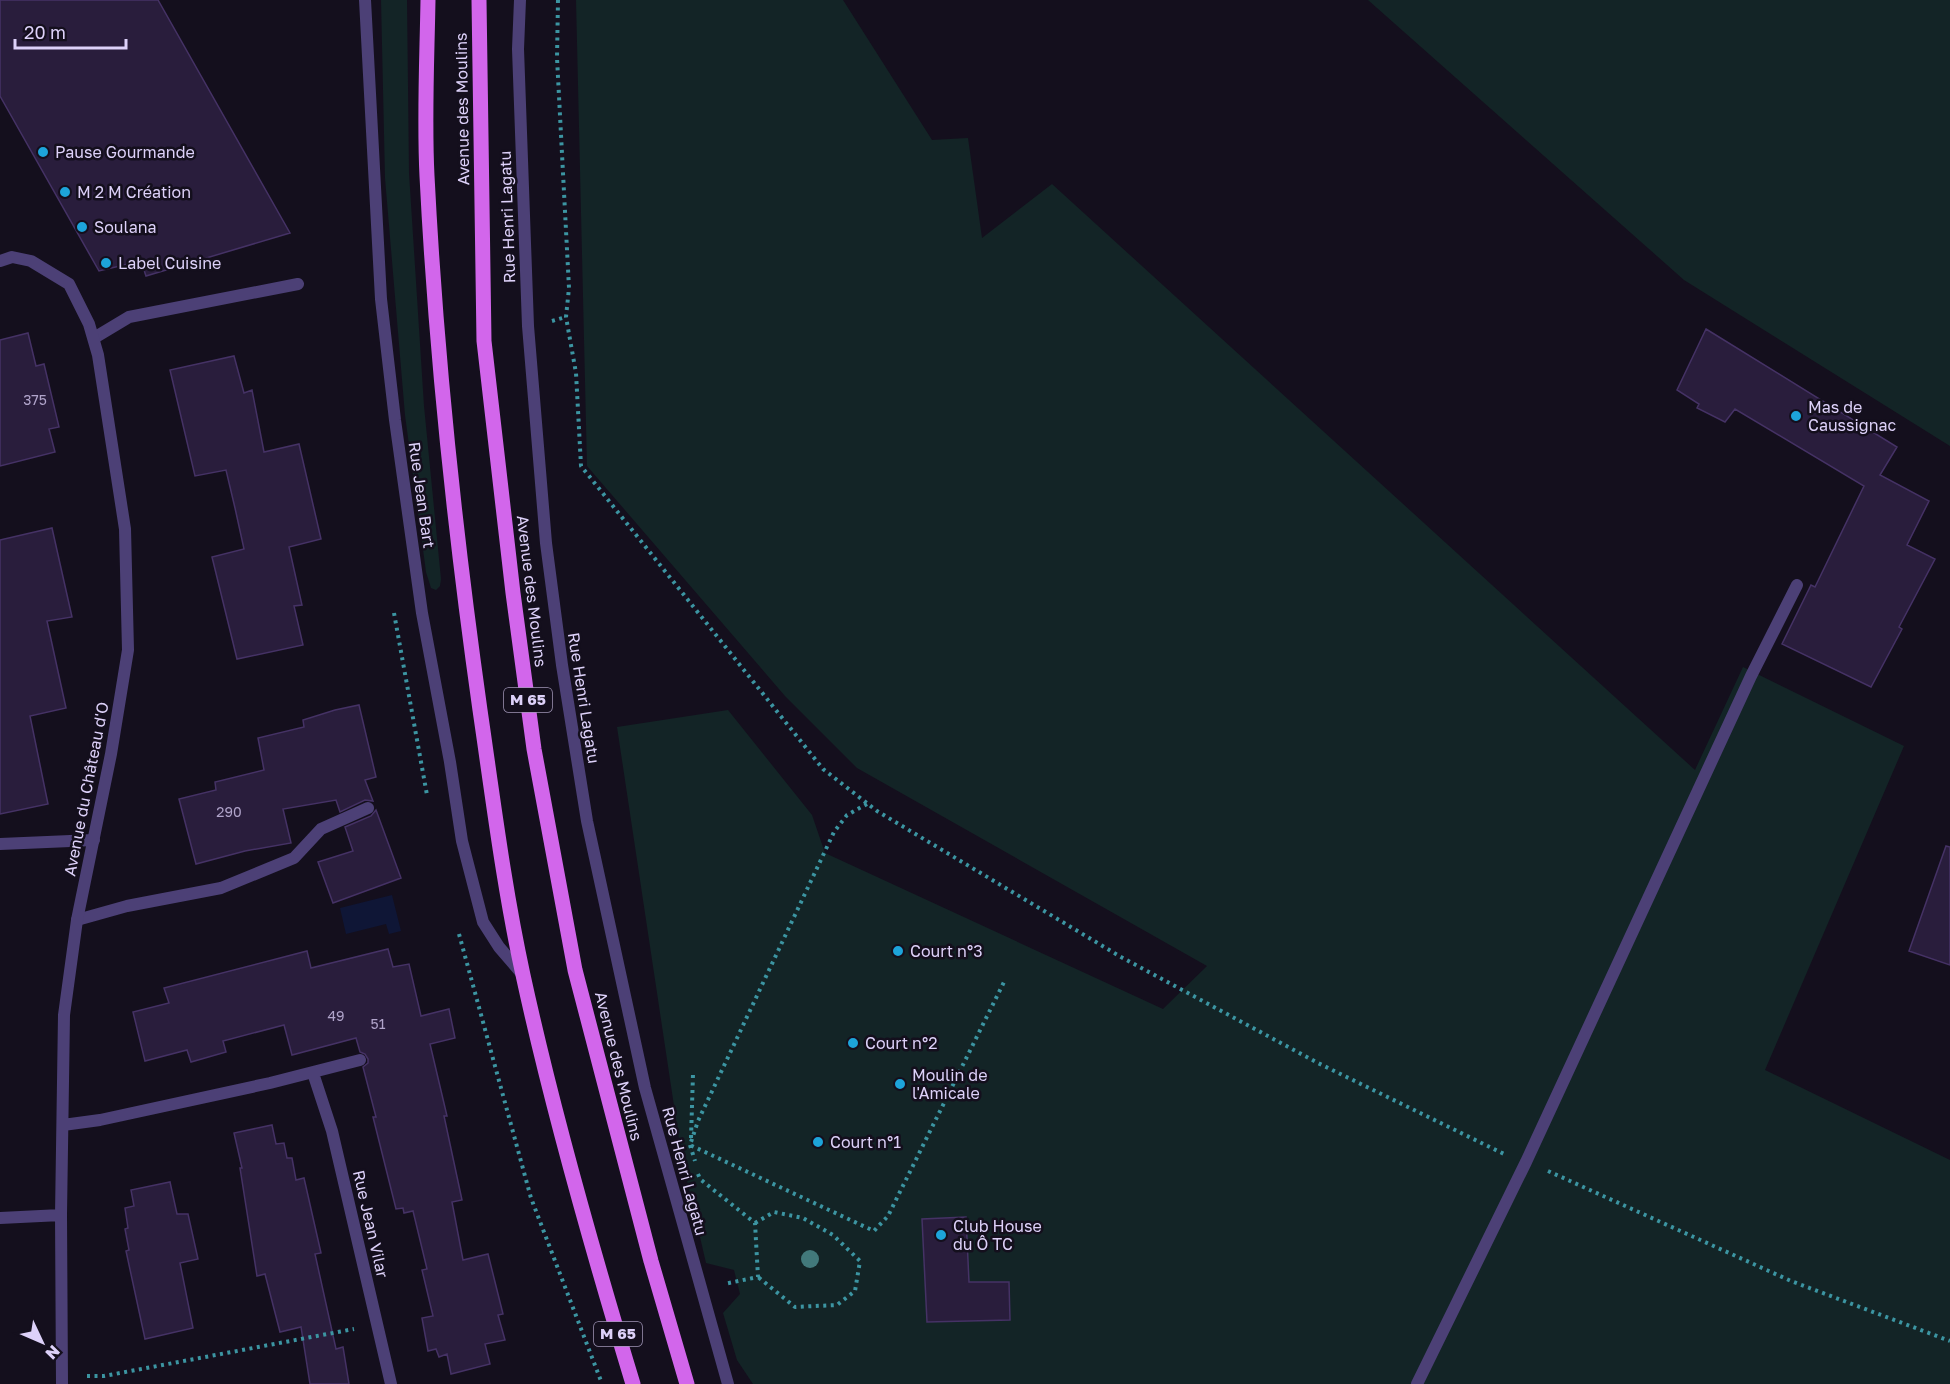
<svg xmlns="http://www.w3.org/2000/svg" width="1950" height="1384" viewBox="0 0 1950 1384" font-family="'Golos Text',sans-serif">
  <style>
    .green { fill: #132426 }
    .water { fill: #0f1636 }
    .building { fill: #291d3c; stroke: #453265; stroke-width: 1.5 }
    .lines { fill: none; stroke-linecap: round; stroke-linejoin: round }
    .path { stroke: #3c95a2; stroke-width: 4; stroke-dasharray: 3 4.5; stroke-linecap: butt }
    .service { stroke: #4c4076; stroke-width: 12 }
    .minor { stroke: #4c4076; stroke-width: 12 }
    .primary { stroke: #d266eb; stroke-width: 15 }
    .tree { fill: #42797b }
    .poi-dot { fill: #1da4da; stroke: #140f1d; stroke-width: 2 }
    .labels { text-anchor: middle; stroke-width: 5; stroke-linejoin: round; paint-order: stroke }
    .number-label { font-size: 14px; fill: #b0a4ca }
    .shield { fill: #140f1d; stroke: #a197b7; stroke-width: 1.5 }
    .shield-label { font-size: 15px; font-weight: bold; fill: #ddd1f9 }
    .street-label { font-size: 16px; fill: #ddd1f9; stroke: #140f1d }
    .poi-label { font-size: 16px; fill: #ddd1f9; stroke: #140f1d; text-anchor: start }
  </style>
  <rect width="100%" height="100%" fill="#140f1d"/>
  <path class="green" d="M 381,0 L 407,0 L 409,173 L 424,406 L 441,579 L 440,586 L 436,590 L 431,588 L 426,572 L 405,415 L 385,178 Z
    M 576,0 L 843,0 L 932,140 L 968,138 L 982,238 L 1052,184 L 1695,770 L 1743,667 L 1904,746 L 1765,1070 L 1950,1160 L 1950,1384 L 753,1384 L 737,1360 L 723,1313 L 740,1294 L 734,1270 L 706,1263 L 682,1159 L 617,727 L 728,710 L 812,815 L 825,853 L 1163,1009 L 1207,966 L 857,768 L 785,696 L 587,466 Z
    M 1368,0 L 1950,0 L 1950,446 L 1684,280 Z"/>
  <path class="water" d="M 392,895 L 401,931 L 389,934 L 386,924 L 346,934 L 340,908 Z"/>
  <path class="building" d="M 0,0 L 158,0 L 290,233 L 146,276 L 141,261 L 99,271 L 0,96 Z
    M 1706,329 L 1897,447 L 1880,475 L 1929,501 L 1907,545 L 1935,559 L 1899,627 L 1902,629 L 1871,687 L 1782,644 L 1811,585 L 1815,587 L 1864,486 L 1735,409 L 1725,422 L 1697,408 L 1699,404 L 1677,390 Z
    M 28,333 L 36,366 L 44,364 L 59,427 L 49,429 L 55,452 L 0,466 L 0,340 Z
    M 234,356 L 244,393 L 252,390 L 264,452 L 299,444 L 321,539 L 289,547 L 302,605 L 294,606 L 303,645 L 237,659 L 212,557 L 244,549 L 235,508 L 226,470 L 195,476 L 170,370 Z
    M 52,528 L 72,617 L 47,621 L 66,708 L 30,716 L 48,804 L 0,814 L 0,540 Z
    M 359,705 L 376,777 L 365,780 L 373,801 L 365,800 L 340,812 L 336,800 L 283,809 L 291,843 L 245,851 L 196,864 L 179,799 L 216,790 L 215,782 L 264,770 L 258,738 L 304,727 L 303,720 L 335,710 Z
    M 376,810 L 401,878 L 333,903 L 318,862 L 353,851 L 345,827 L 371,816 Z
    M 1946,846 L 1950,847 L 1950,965 L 1909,951 Z
    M 388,949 L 393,967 L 409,964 L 421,1016 L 449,1009 L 455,1038 L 430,1044 L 447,1116 L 444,1116 L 462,1200 L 452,1202 L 463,1260 L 488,1254 L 503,1314 L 498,1315 L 505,1340 L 485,1344 L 490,1364 L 451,1374 L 447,1354 L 439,1357 L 436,1349 L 428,1351 L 422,1318 L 433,1316 L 422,1270 L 427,1269 L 413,1211 L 404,1213 L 403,1208 L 396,1209 L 373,1117 L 376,1117 L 363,1067 L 368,1063 L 368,1059 L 365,1054 L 360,1052 L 356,1038 L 292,1055 L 284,1025 L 223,1041 L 226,1052 L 191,1062 L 187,1050 L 145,1061 L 133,1012 L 169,1003 L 164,988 L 307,951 L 311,968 Z
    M 272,1125 L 276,1144 L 284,1143 L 287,1158 L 292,1158 L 296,1180 L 304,1178 L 321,1253 L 315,1254 L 336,1349 L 343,1347 L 349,1384 L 310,1384 L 301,1327 L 280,1332 L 265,1274 L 257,1276 L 240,1168 L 242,1168 L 234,1133 Z
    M 170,1182 L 177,1214 L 188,1214 L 198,1259 L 180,1263 L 193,1328 L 145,1339 L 126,1251 L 129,1250 L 125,1229 L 128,1228 L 125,1208 L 134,1206 L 131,1190 Z
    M 966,1217 L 969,1282 L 1009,1282 L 1010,1320 L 927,1322 L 922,1219 Z"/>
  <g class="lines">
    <path class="path" d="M 558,0 L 557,58 L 569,288 L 566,317 L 576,373 L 581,466 L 823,769 L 877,811 L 1121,957 L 1318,1063 L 1504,1154
      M 552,321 L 566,317
      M 394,613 L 427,795
      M 867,804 L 847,815 L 834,832 L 698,1121 L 690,1145 L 874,1231 L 888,1216 L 1004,982
      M 459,934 L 531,1198 L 601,1381
      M 691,1138 L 693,1074
      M 690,1145 L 695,1161
      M 1548,1171 L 1791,1281 L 1950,1341
      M 698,1174 L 700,1179 L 755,1223 L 758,1277 L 724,1284
      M 755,1223 L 774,1212 L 803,1218 L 833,1235 L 860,1261 L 855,1291 L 837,1305 L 795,1307 L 758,1277
      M 87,1376 L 104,1376 L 354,1329"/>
    <path class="service" d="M 94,338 L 129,317 L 298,284
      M 0,844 L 94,840
      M 77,920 L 127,906 L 221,888 L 294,858 L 321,829 L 368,808
      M 1417,1384 L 1526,1162 L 1751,676 L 1797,585"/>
    <path class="minor" d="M 365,0 L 381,299 L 395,420 L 422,613 L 450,762 L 462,841 L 483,922 L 499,947 L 523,975
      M 520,0 L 518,49 L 528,326 L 546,543 L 562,665 L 587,821 L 645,1088 L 728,1384
      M 0,261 L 12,257 L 31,261 L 69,284 L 89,324 L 98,355 L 125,529 L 128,650 L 111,754 L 77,920 L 64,1015 L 61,1215 L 62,1384
      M 313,1073 L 332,1131 L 391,1384
      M 63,1125 L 100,1120 L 270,1083 L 360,1060
      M 0,1218 L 61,1215"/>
    <path class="primary" d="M 428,0 C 427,59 424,118 427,176 C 436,355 455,533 480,710 C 493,799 504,888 523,975 C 553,1113 592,1249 633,1384
      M 479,0 L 484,341 L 513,593 L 534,749 L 575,970 L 651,1261 L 687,1384"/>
  </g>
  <circle class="tree" cx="810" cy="1259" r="9"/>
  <g class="poi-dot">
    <circle cx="43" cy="152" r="6"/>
    <circle cx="65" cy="192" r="6"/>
    <circle cx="82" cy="227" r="6"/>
    <circle cx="106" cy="263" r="6"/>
    <circle cx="1796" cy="416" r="6"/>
    <circle cx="898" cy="951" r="6"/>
    <circle cx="853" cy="1043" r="6"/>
    <circle cx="900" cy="1084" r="6"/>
    <circle cx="818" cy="1142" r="6"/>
    <circle cx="941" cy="1235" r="6"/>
  </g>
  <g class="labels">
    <g class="number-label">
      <text x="35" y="405">375</text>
      <text x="229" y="817">290</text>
      <text x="336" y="1021">49</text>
      <text x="378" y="1029">51</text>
    </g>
    <g class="shield">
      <rect x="504" y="688" width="48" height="24" rx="4.5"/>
      <rect x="594" y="1322" width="48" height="24" rx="4.5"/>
    </g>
    <g class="shield-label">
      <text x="528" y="705">M 65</text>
      <text x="618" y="1339">M 65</text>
    </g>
    <g class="street-label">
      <text transform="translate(462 109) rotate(-91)" y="6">Avenue des Moulins</text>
      <text transform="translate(507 217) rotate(-92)" y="6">Rue Henri Lagatu</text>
      <text transform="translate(422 495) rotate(82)" y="6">Rue Jean Bart</text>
      <text transform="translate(532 591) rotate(83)" y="6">Avenue des Moulins</text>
      <text transform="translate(584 698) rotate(81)" y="6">Rue Henri Lagatu</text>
      <text transform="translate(86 789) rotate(-79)" y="6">Avenue du Château d'O</text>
      <text transform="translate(619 1066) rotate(76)" y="6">Avenue des Moulins</text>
      <text transform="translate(685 1171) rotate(75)" y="6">Rue Henri Lagatu</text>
      <text transform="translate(371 1224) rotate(77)" y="6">Rue Jean Vilar</text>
    </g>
    <g class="poi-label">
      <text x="55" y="158">Pause Gourmande</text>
      <text x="77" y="198">M 2 M Création</text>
      <text x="94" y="233">Soulana</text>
      <text x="118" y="269">Label Cuisine</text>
      <text x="1808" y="413">Mas de<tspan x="1808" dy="18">Caussignac</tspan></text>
      <text x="910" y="957">Court n°3</text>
      <text x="865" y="1049">Court n°2</text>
      <text x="912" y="1081">Moulin de<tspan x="912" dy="18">l'Amicale</tspan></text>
      <text x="830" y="1148">Court n°1</text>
      <text x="953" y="1232">Club House<tspan x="953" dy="18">du Ô TC</tspan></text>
    </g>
  </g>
  <g transform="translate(42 1342) rotate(134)" stroke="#140f1d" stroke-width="4.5" paint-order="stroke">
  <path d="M0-4.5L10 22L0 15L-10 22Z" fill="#ddd1f9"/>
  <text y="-9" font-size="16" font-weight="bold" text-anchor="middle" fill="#ddd1f9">N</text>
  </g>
  <path d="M15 39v9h111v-9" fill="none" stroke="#ddd1f9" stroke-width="3"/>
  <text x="24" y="39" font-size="18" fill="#ddd1f9" stroke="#140f1d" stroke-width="4.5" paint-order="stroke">20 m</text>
</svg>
